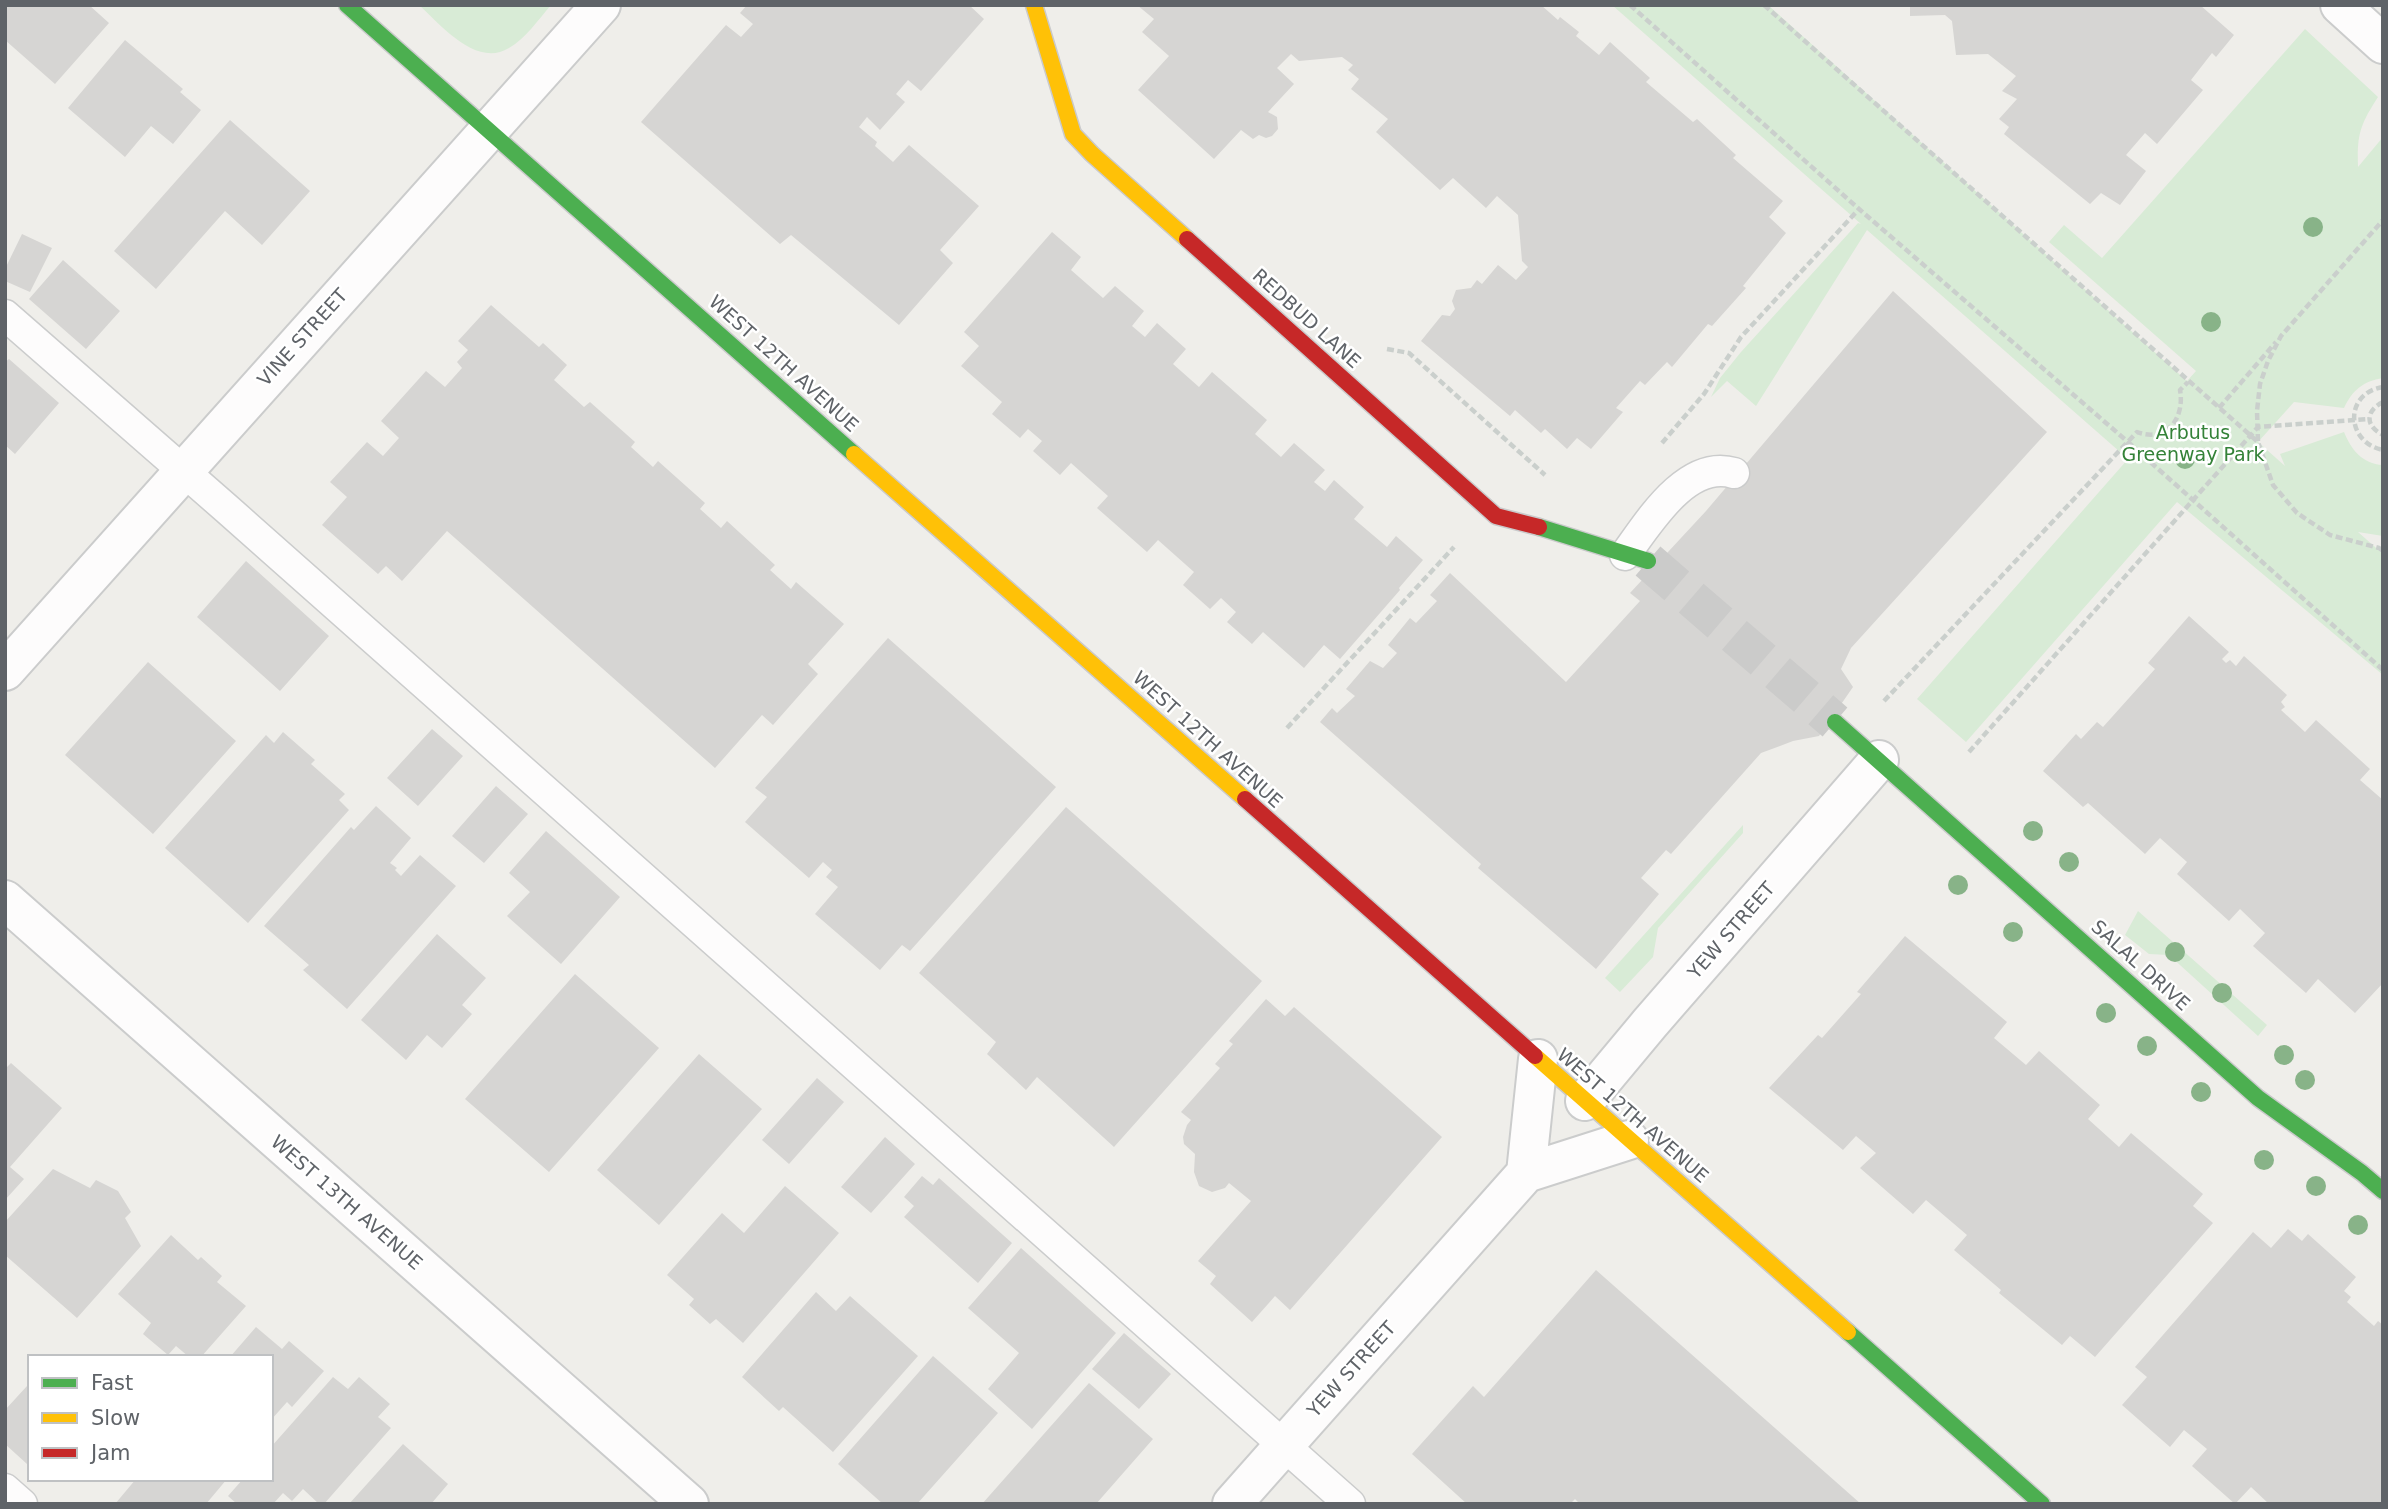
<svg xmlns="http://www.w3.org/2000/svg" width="2388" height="1509" viewBox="0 0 2388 1509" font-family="'DejaVu Sans',sans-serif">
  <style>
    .green { fill: #d8ebd6 }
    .building { fill: #d6d5d3 }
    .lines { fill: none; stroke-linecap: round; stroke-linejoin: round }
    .secondary-tunnel { stroke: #cbcbca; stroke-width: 38; stroke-dasharray: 38 19; stroke-linecap: butt }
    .lane-casing { stroke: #cbcccc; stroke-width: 33 }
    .street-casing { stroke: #cbcccc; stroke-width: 42 }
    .fast-casing { stroke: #cacacb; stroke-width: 19 }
    .slow-casing { stroke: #cacacb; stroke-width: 19 }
    .jam-casing { stroke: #cacacb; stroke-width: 19 }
    .path { stroke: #cacfcc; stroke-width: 4.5; stroke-dasharray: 7 3.5; stroke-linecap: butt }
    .lane { stroke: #fdfcfc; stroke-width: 30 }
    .street { stroke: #fdfcfc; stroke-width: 38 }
    .fast { stroke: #4caf50; stroke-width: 16 }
    .slow { stroke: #ffc107; stroke-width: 16 }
    .jam { stroke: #c62828; stroke-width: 16 }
    .tree { fill: #88b388 }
    .labels { text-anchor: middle; stroke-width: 5; stroke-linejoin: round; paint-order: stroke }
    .street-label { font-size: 19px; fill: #5f6368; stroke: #fff }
    .park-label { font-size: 19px; fill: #348238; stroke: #fff }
  </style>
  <rect width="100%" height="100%" fill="#efeeea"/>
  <path class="green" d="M 419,5 L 551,5 C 538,20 526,38 509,48 C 476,68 441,25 419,5 Z
    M 1612,5 L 1768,5 L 2187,381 L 2196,371 L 2049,242 L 2064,225 L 2102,258 L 2305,29 L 2378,97 C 2360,125 2357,134 2358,167 L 2383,137 L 2383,378 C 2363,381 2352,391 2344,408 L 2294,402 L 2258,442 L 2285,466 L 2280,454 L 2344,432 C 2351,449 2362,464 2383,465 L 2383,536 L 2358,532 L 2383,554 L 2383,675 L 2177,502 L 1966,742 L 1917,699 L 2128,459 L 1867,230 L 1756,406 L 1727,381 L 1711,397 L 1720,378 L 1741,352 L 1858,223 L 1861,224 Z
    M 1743,825 L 1743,833 L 1658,928 L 1653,957 L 1620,992 L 1605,978 Z
    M 2138,911 L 2267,1025 L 2258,1036 L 2169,955 L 2149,954 L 2125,935 Z"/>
  <path class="building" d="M 5,5 L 89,5 L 109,23 L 55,84 L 5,40 Z
    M 747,5 L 969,5 L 984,19 L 921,91 L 908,80 L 896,94 L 905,102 L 880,130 L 867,117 L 859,127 L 877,142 L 875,146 L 893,162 L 909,145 L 979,206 L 940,250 L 953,263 L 899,325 L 791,235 L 780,244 L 641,122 L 726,25 L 741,37 L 753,24 L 740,13 Z
    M 1137,5 L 1541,5 L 1558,20 L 1560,17 L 1579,32 L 1576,36 L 1599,55 L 1610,42 L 1650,78 L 1646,82 L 1693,122 L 1697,119 L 1736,155 L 1733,158 L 1783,201 L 1769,217 L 1786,233 L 1743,286 L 1746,288 L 1712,326 L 1708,324 L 1672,367 L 1667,362 L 1645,385 L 1640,381 L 1616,408 L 1623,412 L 1591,449 L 1577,438 L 1567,449 L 1545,429 L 1541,433 L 1515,410 L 1510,416 L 1421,341 L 1442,315 L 1450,316 L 1455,309 L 1452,301 L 1456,290 L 1471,288 L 1477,280 L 1482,284 L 1498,265 L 1516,280 L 1528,267 L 1522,261 L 1518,215 L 1497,196 L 1486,208 L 1453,178 L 1440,190 L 1376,132 L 1388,119 L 1351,89 L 1359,79 L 1348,70 L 1353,65 L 1342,57 L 1299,61 L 1291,54 L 1277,68 L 1294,84 L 1268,112 L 1277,117 L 1278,129 L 1272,136 L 1266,138 L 1259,135 L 1253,139 L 1241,130 L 1214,159 L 1138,90 L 1169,56 L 1142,32 L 1154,19 Z
    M 1910,5 L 2200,5 L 2234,35 L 2216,57 L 2212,53 L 2191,80 L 2203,90 L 2157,144 L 2145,133 L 2126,155 L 2146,171 L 2120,205 L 2101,193 L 2090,204 L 2004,134 L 2009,127 L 1999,119 L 2017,99 L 2002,91 L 2016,76 L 1988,54 L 1956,55 L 1952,21 L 1945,15 L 1910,16 Z
    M 125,40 L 183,89 L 180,92 L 201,110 L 173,144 L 151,126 L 125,157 L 68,108 Z
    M 230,120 L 310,191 L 262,245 L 225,211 L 156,289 L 114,251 Z
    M 1052,232 L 1081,257 L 1071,270 L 1103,298 L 1115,286 L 1144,311 L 1132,326 L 1145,337 L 1157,323 L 1186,349 L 1173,364 L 1199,387 L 1212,372 L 1267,420 L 1255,434 L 1281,457 L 1294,443 L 1325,470 L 1314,482 L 1325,491 L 1334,480 L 1364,507 L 1354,519 L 1387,547 L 1396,536 L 1423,560 L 1399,588 L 1400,590 L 1340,659 L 1324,645 L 1304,668 L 1263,632 L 1252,644 L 1227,622 L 1236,612 L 1221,598 L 1210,609 L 1183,585 L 1194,572 L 1158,540 L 1147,552 L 1097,508 L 1108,496 L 1071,463 L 1060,475 L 1033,451 L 1042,441 L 1028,429 L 1020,438 L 992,414 L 1002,402 L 961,366 L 979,346 L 964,332 Z
    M 22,234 L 52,248 L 30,292 L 5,281 L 5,269 Z
    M 63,260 L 120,311 L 86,349 L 29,299 Z
    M 1893,291 L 2047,432 L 1851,648 L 1841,669 L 1853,687 L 1819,736 L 1793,741 L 1761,753 L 1671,854 L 1666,850 L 1641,878 L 1659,894 L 1596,969 L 1478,868 L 1481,864 L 1320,722 L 1332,708 L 1337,713 L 1355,696 L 1346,689 L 1370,661 L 1383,668 L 1397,653 L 1388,645 L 1410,618 L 1416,623 L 1437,601 L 1430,595 L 1450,573 L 1566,682 L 1640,601 L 1630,593 L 1706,511 Z
    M 491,305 L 539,347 L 543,343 L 567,365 L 554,380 L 584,407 L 590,402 L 635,442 L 631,447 L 653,467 L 658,461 L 705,503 L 700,509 L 721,528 L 727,521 L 775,565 L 770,570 L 791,589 L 796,582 L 844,624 L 808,664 L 818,674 L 773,725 L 762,715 L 715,768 L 447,531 L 402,581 L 386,566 L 378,574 L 322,525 L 347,497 L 330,482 L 367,442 L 383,456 L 399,438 L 381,421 L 426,371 L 445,387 L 462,368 L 457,362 L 468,350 L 458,341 Z
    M 9,359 L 59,403 L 15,454 L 5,445 L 5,362 Z
    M 246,561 L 329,636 L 280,691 L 197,617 Z
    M 2189,616 L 2229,652 L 2222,659 L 2226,663 L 2230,660 L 2236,666 L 2244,656 L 2287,695 L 2281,702 L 2285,707 L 2281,710 L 2305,732 L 2316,720 L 2370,769 L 2360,780 L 2383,800 L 2383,983 L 2355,1013 L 2318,979 L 2306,993 L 2253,946 L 2265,933 L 2240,909 L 2229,921 L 2177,874 L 2187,862 L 2160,838 L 2145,854 L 2088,803 L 2083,807 L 2043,771 L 2076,734 L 2081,739 L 2097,722 L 2103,727 L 2155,669 L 2148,663 Z
    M 888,638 L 1056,787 L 910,951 L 902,945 L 880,970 L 815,914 L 838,887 L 826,877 L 832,870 L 823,862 L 809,878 L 745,822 L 767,797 L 755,788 Z
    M 148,662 L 236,741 L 153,834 L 65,755 Z
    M 432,729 L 463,756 L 418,806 L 387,778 Z
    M 283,732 L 315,760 L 311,764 L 345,794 L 339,800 L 349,810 L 248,923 L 165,848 L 266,735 L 274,743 Z
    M 496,786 L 528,814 L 484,863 L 452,836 Z
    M 376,806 L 411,838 L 390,863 L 397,868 L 395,870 L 401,876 L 420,855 L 456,886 L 347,1009 L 303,970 L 309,965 L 264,926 L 351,827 L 354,830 Z
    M 1066,807 L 1262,981 L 1114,1147 L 1037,1077 L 1026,1090 L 987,1054 L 996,1042 L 919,973 Z
    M 546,831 L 620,897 L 561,964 L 507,916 L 530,892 L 509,873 Z
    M 437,934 L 486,978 L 462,1005 L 472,1014 L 442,1048 L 427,1035 L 406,1060 L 361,1020 Z
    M 1905,936 L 2007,1022 L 1994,1038 L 2026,1065 L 2039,1051 L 2100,1105 L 2088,1119 L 2119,1147 L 2131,1133 L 2203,1194 L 2193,1206 L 2213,1223 L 2095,1357 L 2070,1336 L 2062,1345 L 1999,1293 L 2001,1290 L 1954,1250 L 1967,1235 L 1926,1200 L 1913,1214 L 1860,1168 L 1876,1153 L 1856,1136 L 1843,1150 L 1769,1088 L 1818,1035 L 1822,1038 L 1861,994 L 1857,992 Z
    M 575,974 L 659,1048 L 549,1172 L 465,1099 Z
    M 1266,999 L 1285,1016 L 1294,1007 L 1442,1137 L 1290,1310 L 1275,1296 L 1252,1322 L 1210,1284 L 1216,1276 L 1198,1261 L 1251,1201 L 1229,1183 L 1225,1188 L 1212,1192 L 1199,1186 L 1194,1172 L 1195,1154 L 1184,1144 L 1183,1137 L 1187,1125 L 1191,1120 L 1181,1112 L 1220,1068 L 1215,1064 L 1233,1044 L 1229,1041 Z
    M 699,1054 L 762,1109 L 659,1225 L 597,1170 Z
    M 11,1063 L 62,1108 L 10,1167 L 24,1179 L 5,1200 L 5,1069 Z
    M 817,1078 L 844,1102 L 789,1164 L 762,1140 Z
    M 885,1137 L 915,1164 L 871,1213 L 841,1187 Z
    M 53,1169 L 90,1188 L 96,1180 L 118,1191 L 131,1212 L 125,1218 L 141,1246 L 77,1318 L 5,1255 L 5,1222 Z
    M 922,1176 L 933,1185 L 939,1178 L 1012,1243 L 978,1283 L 904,1217 L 914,1206 L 904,1197 Z
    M 785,1186 L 839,1233 L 743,1343 L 716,1319 L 710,1324 L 689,1305 L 694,1299 L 667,1275 L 722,1213 L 744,1233 Z
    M 2288,1229 L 2302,1241 L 2308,1234 L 2356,1277 L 2344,1291 L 2351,1297 L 2347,1302 L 2374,1326 L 2378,1321 L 2383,1325 L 2383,1504 L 2269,1504 L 2251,1487 L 2235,1504 L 2192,1466 L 2207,1449 L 2184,1430 L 2170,1447 L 2122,1405 L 2147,1377 L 2135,1367 L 2253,1232 L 2271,1248 Z
    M 171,1235 L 198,1260 L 201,1257 L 222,1276 L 217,1282 L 246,1306 L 201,1357 L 189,1357 L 176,1346 L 168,1355 L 143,1334 L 151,1323 L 118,1294 Z
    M 1021,1248 L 1116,1333 L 1032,1429 L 988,1389 L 1019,1353 L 968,1308 Z
    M 1596,1270 L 1861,1504 L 1580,1504 L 1575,1499 L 1570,1504 L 1467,1504 L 1412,1454 L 1473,1386 L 1484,1397 Z
    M 816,1292 L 836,1311 L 850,1296 L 918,1356 L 833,1452 L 783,1407 L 779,1411 L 742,1377 Z
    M 256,1327 L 282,1349 L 289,1341 L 324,1371 L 292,1407 L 287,1402 L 271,1420 L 271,1357 L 230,1357 Z
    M 1124,1333 L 1171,1374 L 1139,1409 L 1092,1369 Z
    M 933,1356 L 998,1413 L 917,1504 L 883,1504 L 838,1464 Z
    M 333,1377 L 348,1389 L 359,1377 L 390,1404 L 378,1417 L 391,1428 L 324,1504 L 319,1504 L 303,1489 L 292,1501 L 283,1493 L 273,1504 L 237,1504 L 228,1496 L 243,1479 L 271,1479 L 271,1447 Z
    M 1089,1383 L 1153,1439 L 1096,1504 L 982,1504 Z
    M 27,1386 L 30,1388 L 30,1461 L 27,1464 L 5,1444 L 5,1410 Z
    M 403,1444 L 448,1484 L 431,1504 L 349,1504 Z
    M 136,1479 L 227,1479 L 206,1504 L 115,1504 Z"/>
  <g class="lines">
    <path class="secondary-tunnel" d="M 1648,561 L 1835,722"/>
    <g class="lane-casing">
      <path id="lane" d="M 5,315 L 227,509 L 1350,1504
        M 1625,555 C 1649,522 1687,459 1734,473
        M 5,1489 L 22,1504"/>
    </g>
    <g class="street-casing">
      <path id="street" d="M 2340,5 L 2383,44
        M 5,671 L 601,5
        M 5,900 L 689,1504
        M 1585,1101 L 1650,1023 L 1879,760
        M 1526,1173 L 1538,1059
        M 1232,1504 L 1526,1173 L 1629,1140"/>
    </g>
    <g class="fast-casing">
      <path id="fast" d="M 347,5 L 854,454
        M 1539,527 L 1648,561
        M 1835,722 L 2258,1098 L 2362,1173 L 2383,1191
        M 1848,1332 L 2042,1504"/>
    </g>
    <g class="slow-casing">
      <path id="slow" d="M 1034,5 L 1073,134 L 1092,154 L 1187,239
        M 854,454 L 1245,799
        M 1535,1056 L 1848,1332"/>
    </g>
    <g class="jam-casing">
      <path id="jam" d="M 1187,239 L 1496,516 L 1539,527
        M 1245,799 L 1535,1056"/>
    </g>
    <path class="path" d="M 1630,5 L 1859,209 L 2128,442 L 2383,670
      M 1764,5 L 2258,442 L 2273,485 L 2297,513 L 2330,535 L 2379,548 L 2383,551
      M 1387,349 L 1409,353 L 1545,475
      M 2383,387 C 2344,393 2345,442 2383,450
      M 2383,402 C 2365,411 2365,426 2383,435
      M 2219,408 L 2276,342
      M 2258,441 L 2257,411 L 2260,384 L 2268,361 L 2281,336 L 2383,220
      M 1662,443 L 1704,394 L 1741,337 L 1859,209
      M 1884,701 L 2137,432 C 2167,443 2185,418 2180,390 L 2188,382
      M 1287,728 L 1454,547
      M 1969,752 L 2258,427 L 2369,419"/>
    <use href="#lane" class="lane"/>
    <use href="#street" class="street"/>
    <use href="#fast" class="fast"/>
    <use href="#slow" class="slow"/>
    <use href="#jam" class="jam"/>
  </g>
  <g class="tree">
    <circle cx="2313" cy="227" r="10"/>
    <circle cx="2211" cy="322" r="10"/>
    <circle cx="2185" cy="459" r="10"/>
    <circle cx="2033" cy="831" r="10"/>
    <circle cx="2069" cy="862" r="10"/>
    <circle cx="1958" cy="885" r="10"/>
    <circle cx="2013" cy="932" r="10"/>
    <circle cx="2175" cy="952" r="10"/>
    <circle cx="2222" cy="993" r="10"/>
    <circle cx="2106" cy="1013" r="10"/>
    <circle cx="2147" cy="1046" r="10"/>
    <circle cx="2284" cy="1055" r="10"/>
    <circle cx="2305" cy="1080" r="10"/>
    <circle cx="2201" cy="1092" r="10"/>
    <circle cx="2264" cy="1160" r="10"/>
    <circle cx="2316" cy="1186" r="10"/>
    <circle cx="2358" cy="1225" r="10"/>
  </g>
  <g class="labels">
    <g class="street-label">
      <text transform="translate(1307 318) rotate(42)" y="7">REDBUD LANE</text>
      <text transform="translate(302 337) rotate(-48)" y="7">VINE STREET</text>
      <text transform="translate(784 363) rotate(42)" y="7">WEST 12TH AVENUE</text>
      <text transform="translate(1208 739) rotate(42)" y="7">WEST 12TH AVENUE</text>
      <text transform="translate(1731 930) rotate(-49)" y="7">YEW STREET</text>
      <text transform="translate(2141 965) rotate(42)" y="7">SALAL DRIVE</text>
      <text transform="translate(1633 1115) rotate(41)" y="7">WEST 12TH AVENUE</text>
      <text transform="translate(347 1202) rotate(41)" y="7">WEST 13TH AVENUE</text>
      <text transform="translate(1351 1369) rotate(-48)" y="7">YEW STREET</text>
    </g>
    <g class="park-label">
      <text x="2193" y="439">Arbutus<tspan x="2193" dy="22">Greenway Park</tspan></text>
    </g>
  </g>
  <rect width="2388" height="1509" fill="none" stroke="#5f6368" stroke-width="14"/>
  <rect x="28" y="1355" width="245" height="126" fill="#ffffff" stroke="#bfc1c3" stroke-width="2"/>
  <rect x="42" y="1378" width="35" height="10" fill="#4caf50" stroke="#bfc1c3" stroke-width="2"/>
  <text x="91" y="1390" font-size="21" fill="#5f6368">Fast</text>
  <rect x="42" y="1413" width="35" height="10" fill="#ffc107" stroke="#bfc1c3" stroke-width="2"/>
  <text x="91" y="1425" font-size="21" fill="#5f6368">Slow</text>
  <rect x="42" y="1448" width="35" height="10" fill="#c62828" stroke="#bfc1c3" stroke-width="2"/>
  <text x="91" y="1460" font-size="21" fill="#5f6368">Jam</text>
</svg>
